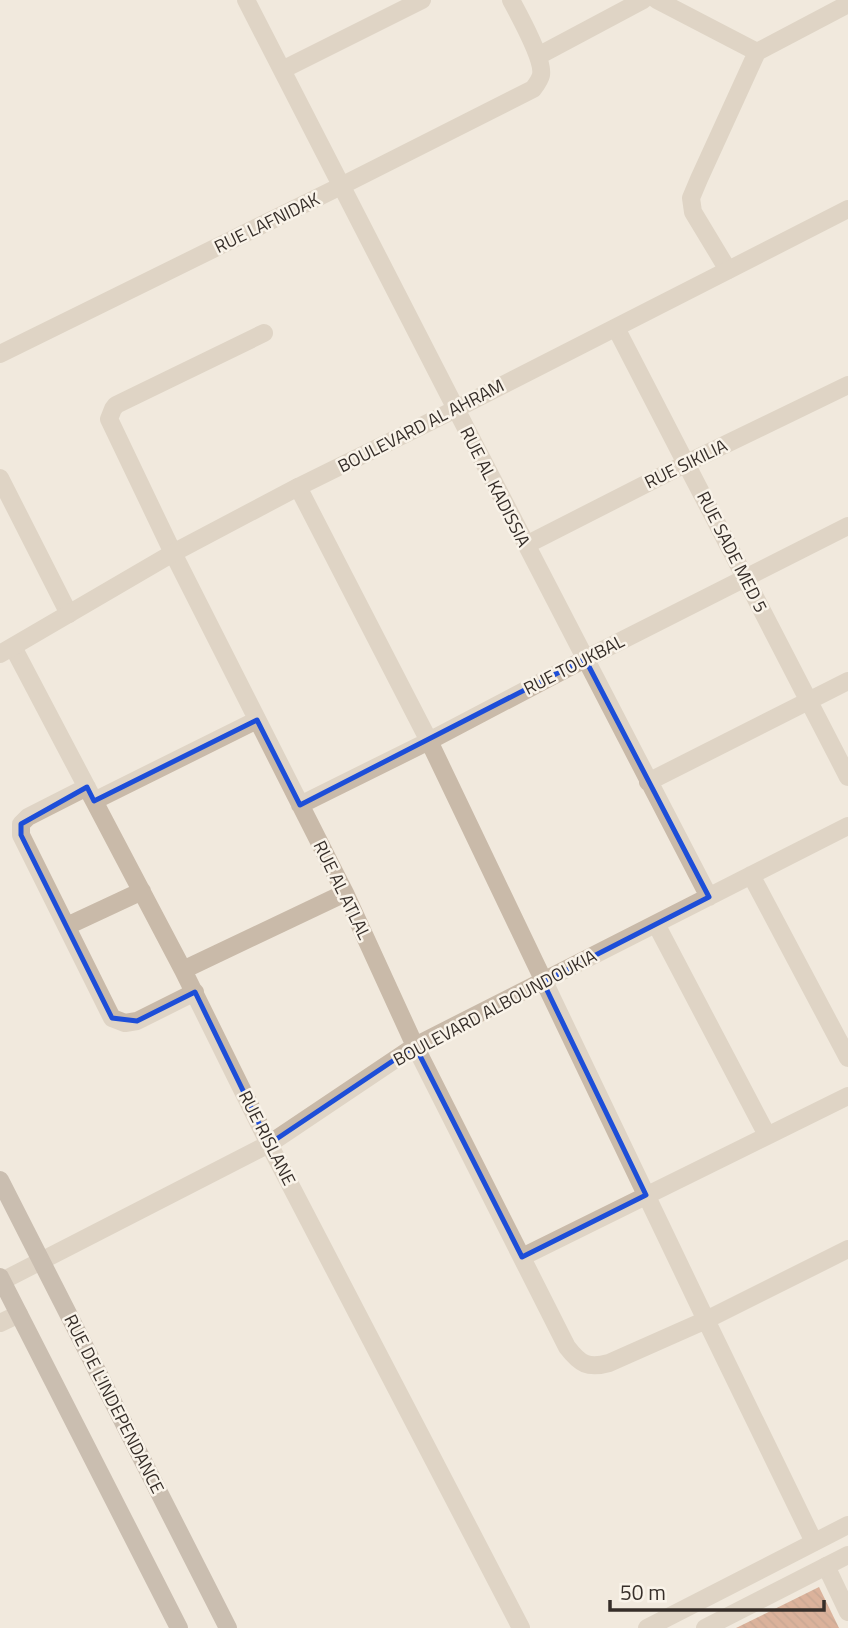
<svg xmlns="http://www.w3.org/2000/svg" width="848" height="1628" viewBox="0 0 848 1628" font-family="'Titillium Web',sans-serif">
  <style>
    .building { fill: url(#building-back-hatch) }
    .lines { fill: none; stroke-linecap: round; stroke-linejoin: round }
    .minor { stroke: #c9baa9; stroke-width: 18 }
    .tertiary { stroke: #c9baa9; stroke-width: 18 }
    .secondary { stroke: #9c897b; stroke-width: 18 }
    .marked { fill: none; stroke: #1d4ed8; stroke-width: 5; stroke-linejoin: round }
    .labels { text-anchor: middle; stroke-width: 5; stroke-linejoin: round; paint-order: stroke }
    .street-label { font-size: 18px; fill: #362e29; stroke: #f9f3e9 }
  </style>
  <defs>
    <pattern id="building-back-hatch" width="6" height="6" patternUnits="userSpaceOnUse" patternTransform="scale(1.75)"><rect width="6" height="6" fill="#c0704c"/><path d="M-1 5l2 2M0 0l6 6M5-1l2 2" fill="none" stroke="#9d5c3f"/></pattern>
  </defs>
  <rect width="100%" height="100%" fill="#f1e9dd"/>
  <path class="building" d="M 819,1587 L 839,1628 L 736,1628 Z"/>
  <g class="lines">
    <path class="minor" d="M 246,0 L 456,409 L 709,897
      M 657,0 L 757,52
      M 538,56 L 643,0
      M 282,70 L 422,0
      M 728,270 L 693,212 L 691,198 L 699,179 L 757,52 L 848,4
      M 616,328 L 848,777
      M 264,333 L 116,405 L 113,409 L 109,419 L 173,553 L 345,893 L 415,1046 L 567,1347 C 580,1364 588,1369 609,1363 L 706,1320 L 848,1249
      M 0,354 L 341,186 L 533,89 C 536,85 540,80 541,75 C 544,60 519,15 511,0
      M 0,478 L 69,614
      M 298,487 L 429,741 L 706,1320 L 814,1542
      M 526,545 L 687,463 L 848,385
      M 13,647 L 183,970 L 269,1144 L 521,1628
      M 648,782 L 848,681
      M 87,787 L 28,817 L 21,824 L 21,835 L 112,1018 L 125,1023 L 137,1021 L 195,992
      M 94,801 L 257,720
      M 300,805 L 429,741 L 585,659 L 848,526
      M 751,875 L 848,1058
      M 656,924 L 767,1135
      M 67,926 L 142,891
      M 183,970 L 345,893
      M 522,1257 L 848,1096
      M 0,1282 L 269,1144 L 415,1046 L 848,826
      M 0,1323 L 19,1314
      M 826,1566 L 848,1612"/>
    <path class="tertiary" d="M 0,654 L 173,553 L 298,487 L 456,409 L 848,209
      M 647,1628 L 848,1525
      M 705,1628 L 848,1555"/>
    <path class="secondary" d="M 0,1180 L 228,1628
      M 0,1277 L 179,1628"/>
  </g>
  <path d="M0 0H848V1628H0ZM 585,659 L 709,897 L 543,982 L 646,1195 L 522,1257 L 415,1046 L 269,1144 L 195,992 L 137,1021 L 112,1018 L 21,835 L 21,824 L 87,787 L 94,801 L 257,720 L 300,805 Z" fill="#f1e9dd" fill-opacity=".55" fill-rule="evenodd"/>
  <path class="marked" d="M 585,659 L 709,897 L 543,982 L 646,1195 L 522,1257 L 415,1046 L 269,1144 L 195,992 L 137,1021 L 112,1018 L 21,835 L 21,824 L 87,787 L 94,801 L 257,720 L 300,805 Z"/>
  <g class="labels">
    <g class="street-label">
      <text transform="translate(267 223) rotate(-26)" y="6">RUE LAFNIDAK</text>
      <text transform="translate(421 426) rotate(-27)" y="6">BOULEVARD AL AHRAM</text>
      <text transform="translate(686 464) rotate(-26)" y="6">RUE SIKILIA</text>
      <text transform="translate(495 487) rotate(63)" y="6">RUE AL KADISSIA</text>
      <text transform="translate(732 552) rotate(63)" y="6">RUE SADE MED 5</text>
      <text transform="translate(574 665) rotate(-27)" y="6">RUE TOUKBAL</text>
      <text transform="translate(342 890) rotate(64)" y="6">RUE AL ATLAL</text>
      <text transform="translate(495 1008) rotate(-28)" y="6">BOULEVARD ALBOUNDOUKIA</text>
      <text transform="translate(267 1138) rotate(63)" y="6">RUE RISLANE</text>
      <text transform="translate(114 1404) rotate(63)" y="6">RUE DE L'INDEPENDANCE</text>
    </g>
  </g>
  <path d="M610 1600v10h214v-10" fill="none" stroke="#362e29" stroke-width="3.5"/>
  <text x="620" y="1600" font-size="21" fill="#362e29" stroke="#f9f3e9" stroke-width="5" paint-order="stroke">50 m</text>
</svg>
